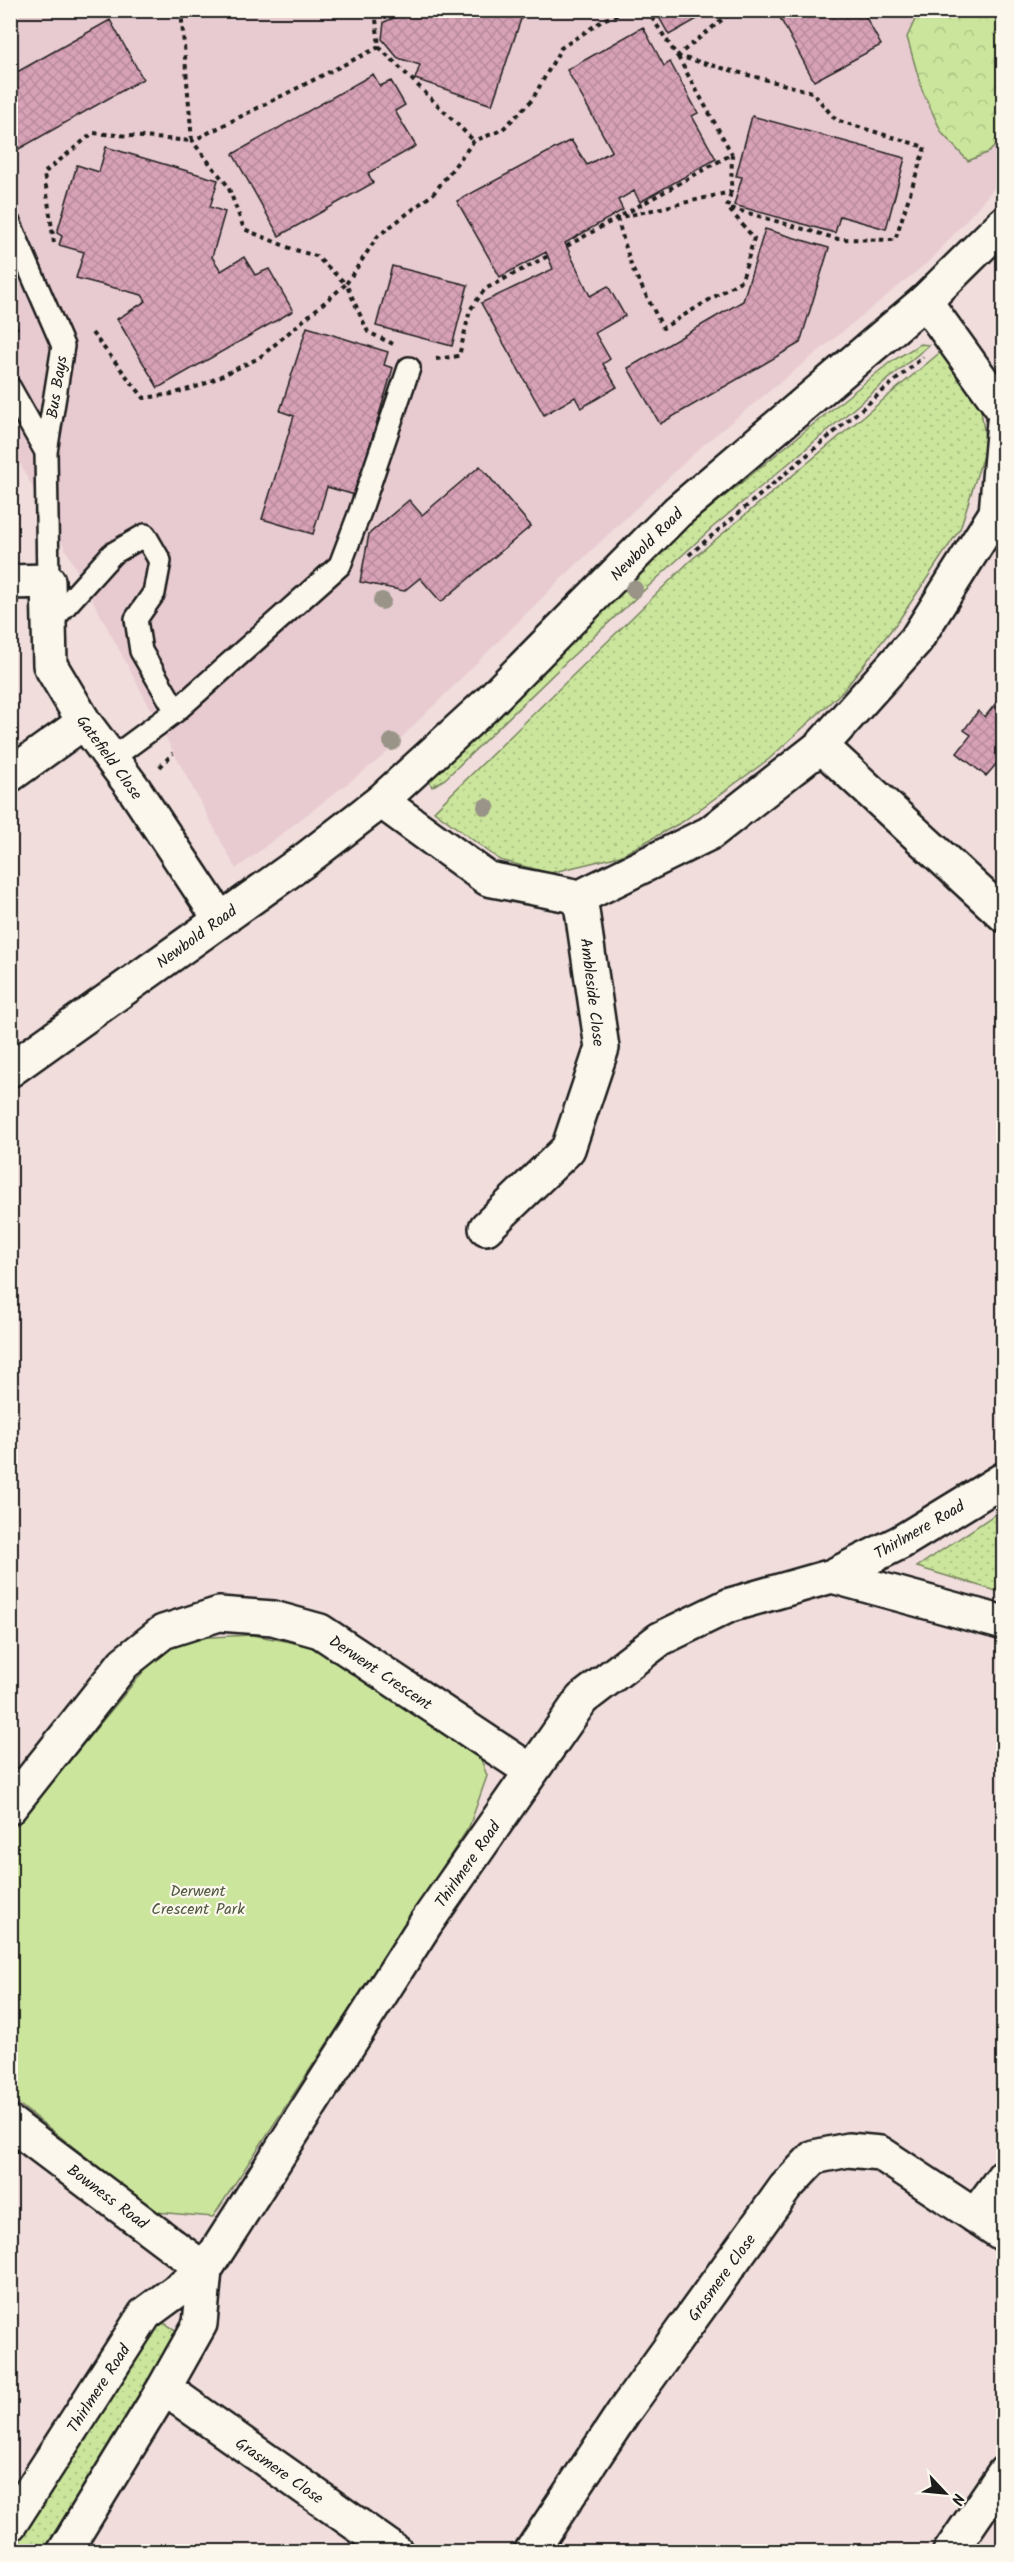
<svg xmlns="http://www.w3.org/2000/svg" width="1014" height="2562" viewBox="0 0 1014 2562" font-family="Kalam,sans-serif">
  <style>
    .built { fill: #e8cbd1 }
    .grass { fill: url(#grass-dots); stroke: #74815c; stroke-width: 1.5 }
    .forest { fill: url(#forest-crowns); stroke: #74815c; stroke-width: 1.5 }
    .green { fill: #cbe69c; stroke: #74815c; stroke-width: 1.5 }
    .building { fill: url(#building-cross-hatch); stroke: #1c1c1c; stroke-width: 1.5 }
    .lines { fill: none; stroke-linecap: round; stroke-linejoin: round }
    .service-casing { stroke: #1c1c1c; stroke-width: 26 }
    .minor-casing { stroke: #1c1c1c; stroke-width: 38 }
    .secondary-casing { stroke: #1c1c1c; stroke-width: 38 }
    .path { stroke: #1c1c1c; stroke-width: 4; stroke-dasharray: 4.5 4.5; stroke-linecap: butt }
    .service { stroke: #fbf7ec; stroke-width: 21 }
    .minor { stroke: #fbf7ec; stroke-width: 33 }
    .secondary { stroke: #fbf7ec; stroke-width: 33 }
    .tree { fill: #999487 }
    .labels { text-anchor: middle; stroke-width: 4.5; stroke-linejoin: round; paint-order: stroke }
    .street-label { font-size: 16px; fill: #1c1c1c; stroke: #fbf7ec }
    .park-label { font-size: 16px; fill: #515942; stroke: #fbf7ec }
  </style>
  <defs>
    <pattern id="grass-dots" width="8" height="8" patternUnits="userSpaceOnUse" patternTransform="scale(1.5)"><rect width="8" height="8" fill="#cbe69c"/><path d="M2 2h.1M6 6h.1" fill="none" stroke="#aec586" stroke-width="1.8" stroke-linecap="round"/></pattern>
    <pattern id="forest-crowns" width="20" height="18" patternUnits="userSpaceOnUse" patternTransform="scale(1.5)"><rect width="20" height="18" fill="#cbe69c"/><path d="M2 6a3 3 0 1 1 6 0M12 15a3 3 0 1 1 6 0" fill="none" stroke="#aec586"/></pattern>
    <pattern id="building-cross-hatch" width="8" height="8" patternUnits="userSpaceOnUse" patternTransform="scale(1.5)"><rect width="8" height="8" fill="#d7a1b6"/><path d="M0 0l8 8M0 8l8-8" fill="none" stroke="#b88a9c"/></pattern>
  </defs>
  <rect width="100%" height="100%" fill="#f0dddc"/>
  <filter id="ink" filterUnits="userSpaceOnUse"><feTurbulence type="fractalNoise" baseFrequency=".0167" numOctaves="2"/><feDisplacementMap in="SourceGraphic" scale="12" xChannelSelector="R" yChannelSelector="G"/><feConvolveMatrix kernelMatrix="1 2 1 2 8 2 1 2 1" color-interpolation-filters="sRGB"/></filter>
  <g filter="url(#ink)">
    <path class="built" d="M 10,11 L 1003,11 L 1003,178 L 933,258 L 702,446 L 559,581 L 382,757 L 236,869 L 11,447 Z"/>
    <path class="grass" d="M 920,344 L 929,345 L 713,527 L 566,662 L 445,779 L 432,787 L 429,780 L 434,769 L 683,530 L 889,363 Z
      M 943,350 L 980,402 L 986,446 L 960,529 L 899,620 L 844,690 L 769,759 L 682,822 L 620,856 L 550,873 L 500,860 L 434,811 L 691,560 Z
      M 1003,1509 L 1003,1593 L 917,1567 Z
      M 154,2317 L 179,2332 L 45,2551 L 11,2551 Z"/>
    <path class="forest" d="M 919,11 L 1003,11 L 1003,138 L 989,152 L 968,161 L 942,133 L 922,90 L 907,37 Z"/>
    <path class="green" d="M 252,1635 L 308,1645 L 478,1751 L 487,1776 L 469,1827 L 213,2217 L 156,2212 L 11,2098 L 10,1833 L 170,1639 Z"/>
    <path class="building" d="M 413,10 L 524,10 L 492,105 L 415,79 L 420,65 L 398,58 L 382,39 L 384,22 Z
      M 655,10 L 713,10 L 669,35 Z
      M 789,10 L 862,10 L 881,45 L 814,81 L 779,16 Z
      M 110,20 L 143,79 L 10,154 L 10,76 Z
      M 643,27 L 664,66 L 670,62 L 698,113 L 692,116 L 716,159 L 640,202 L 634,191 L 618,200 L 623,210 L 565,243 L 590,296 L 608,286 L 625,316 L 595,333 L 610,359 L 603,364 L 617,387 L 581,408 L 575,397 L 544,415 L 481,303 L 553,269 L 546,252 L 500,277 L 457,201 L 571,140 L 587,165 L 612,151 L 567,70 Z
      M 373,74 L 380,86 L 391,81 L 405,105 L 395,111 L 416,146 L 368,173 L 373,183 L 279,236 L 233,154 Z
      M 752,116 L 905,158 L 886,229 L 840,216 L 835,233 L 734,205 L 742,177 L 736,176 Z
      M 106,147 L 218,180 L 210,207 L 225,212 L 212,257 L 221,271 L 244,257 L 255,275 L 269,269 L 293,311 L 158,388 L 117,319 L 146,301 L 142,295 L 76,278 L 84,252 L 59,245 L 62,236 L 57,233 L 77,165 L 99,172 Z
      M 765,229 L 829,248 L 800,343 L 660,424 L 628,368 L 743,301 Z
      M 392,266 L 468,285 L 452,346 L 376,326 Z
      M 307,327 L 388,352 L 384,365 L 393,368 L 355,495 L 327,487 L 313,534 L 262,519 L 294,416 L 280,411 Z
      M 480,466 L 531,526 L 441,602 L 420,578 L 404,591 L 360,582 L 369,534 L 409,500 L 422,515 Z
      M 1003,694 L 1004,755 L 986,776 L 957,753 L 971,735 L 964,730 L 978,711 L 985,717 Z"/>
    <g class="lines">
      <g class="service-casing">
        <path id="service" d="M 10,224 L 63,346 L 46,452 L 48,581
          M 10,388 L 46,452
          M 49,624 L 112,554 L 145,535 L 160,561 L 154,593 L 136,619 L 141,651 L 176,711
          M 111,759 L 176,711 L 340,565 L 360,512 L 409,368"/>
      </g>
      <g class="minor-casing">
        <path id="minor" d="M 925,301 L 1004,411
          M 10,582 L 48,581 L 50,665 L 84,722 L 134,789 L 220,919
          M 821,746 L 1004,915
          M 10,775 L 84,722
          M 381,801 L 488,879 L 580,897 L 710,833 L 821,746 L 916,640 L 996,513 L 1004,422
          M 486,1228 L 568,1149 L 602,1048 L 580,897
          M 832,1576 L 1004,1623
          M 10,1807 L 124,1663 L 163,1632 L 219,1614 L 273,1618 L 320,1631 L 531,1771
          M 10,2123 L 205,2270 L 145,2314 L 10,2524
          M 975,2216 L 1004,2176
          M 164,2388 L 396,2552
          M 64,2552 L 164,2388 L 200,2324 L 205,2270 L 426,1923 L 582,1699 L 660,1639 L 730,1605 L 832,1576 L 901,1542 L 1004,1479
          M 531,2552 L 623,2413 L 785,2188 L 814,2157 L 848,2150 L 880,2153 L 1004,2235
          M 950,2552 L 1004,2473"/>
      </g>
      <g class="secondary-casing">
        <path id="secondary" d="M 10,1070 L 306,859 L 381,801 L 487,704 L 677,512 L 925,301 L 1004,223"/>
      </g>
      <path class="path" d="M 647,10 L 677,56 L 734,10
        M 379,47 L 474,141
        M 677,56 L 812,92 L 836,120 L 925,147 L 895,240 L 838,239 L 727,207
        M 678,57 L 732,154
        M 617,218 L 632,268 L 663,328 L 742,280 L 754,238 L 727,207 L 731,192
        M 54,243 L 44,173 L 93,133 L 192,141 L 181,10
        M 567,246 L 732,154 L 731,192 L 617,218
        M 10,323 L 13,330 L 21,324
        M 92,333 L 144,398 L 172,394 L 202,385 L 259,358 L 346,284 L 316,256 L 292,249 L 244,229 L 228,186 L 192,141 L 379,47 L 375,10
        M 393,344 L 368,332 L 346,284 L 378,236 L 433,194 L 474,141 L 502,130 L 532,100 L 561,48 L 605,19 L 633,10
        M 436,359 L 459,356 L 470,310 L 485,289 L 548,256
        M 689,555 L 923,357
        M 160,767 L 173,753"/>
      <use href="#service" class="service"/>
      <use href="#minor" class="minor"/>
      <use href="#secondary" class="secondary"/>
    </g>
    <g class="tree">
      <circle cx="634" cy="589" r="9"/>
      <circle cx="382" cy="601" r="9"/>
      <circle cx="392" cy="742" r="9"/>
      <circle cx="486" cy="807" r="9"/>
    </g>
  </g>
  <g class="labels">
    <g class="street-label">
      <text transform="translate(56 387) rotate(-81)" y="6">Bus Bays</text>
      <text transform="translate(646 544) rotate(-45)" y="6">Newbold Road</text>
      <text transform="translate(110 757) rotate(54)" y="6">Gatefield Close</text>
      <text transform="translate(196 936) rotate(-36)" y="6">Newbold Road</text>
      <text transform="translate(593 992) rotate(83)" y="6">Ambleside Close</text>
      <text transform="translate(919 1529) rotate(-30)" y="6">Thirlmere Road</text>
      <text transform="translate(381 1672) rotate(34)" y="6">Derwent Crescent</text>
      <text transform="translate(467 1864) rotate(-55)" y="6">Thirlmere Road</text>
      <text transform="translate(108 2196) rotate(37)" y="6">Bowness Road</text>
      <text transform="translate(721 2277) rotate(-54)" y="6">Grasmere Close</text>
      <text transform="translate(98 2388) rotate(-57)" y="6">Thirlmere Road</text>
      <text transform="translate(280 2470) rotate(35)" y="6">Grasmere Close</text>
    </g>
    <g class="park-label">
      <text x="198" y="1896">Derwent<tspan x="198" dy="18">Crescent Park</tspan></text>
    </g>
  </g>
  <rect width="1014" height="2562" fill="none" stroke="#fbf7ec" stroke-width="36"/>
  <rect x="18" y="18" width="978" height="2526" fill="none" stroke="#1c1c1c" stroke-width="2" filter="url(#ink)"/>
  <g transform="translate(945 2493) rotate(116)" stroke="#fbf7ec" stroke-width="4.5" paint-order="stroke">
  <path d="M0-4.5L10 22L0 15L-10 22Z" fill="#1c1c1c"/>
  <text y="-9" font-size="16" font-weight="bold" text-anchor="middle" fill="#1c1c1c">N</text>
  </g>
</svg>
